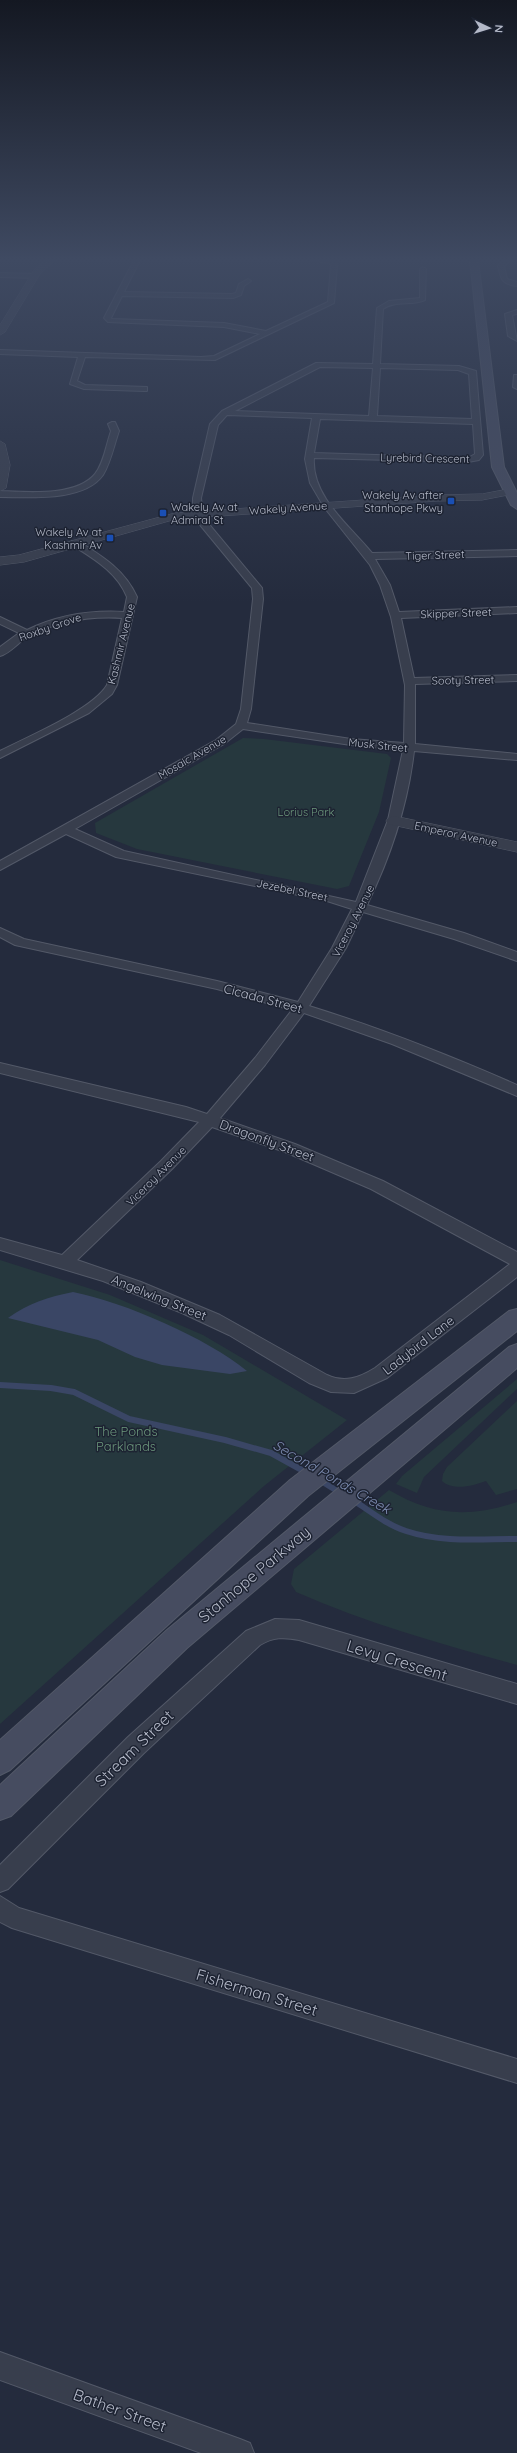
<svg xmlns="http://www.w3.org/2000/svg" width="517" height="2453" viewBox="0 0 517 2453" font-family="Quicksand,sans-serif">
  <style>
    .green { fill: #26383e }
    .water { fill: #3a4665 }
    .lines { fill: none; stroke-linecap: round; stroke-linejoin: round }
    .stream { stroke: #3a4665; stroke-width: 6 }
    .minor-casing { stroke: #535968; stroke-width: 2 }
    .tertiary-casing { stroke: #535968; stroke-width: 1 }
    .secondary-casing { stroke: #535968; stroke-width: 2 }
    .minor { fill: #383e4d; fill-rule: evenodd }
    .tertiary { fill: #383e4d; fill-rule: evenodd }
    .secondary { fill: #464c60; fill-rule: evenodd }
    .transit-dot { fill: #1a4fb4; stroke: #1d2332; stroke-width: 1.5 }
    .labels { text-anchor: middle; stroke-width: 3; stroke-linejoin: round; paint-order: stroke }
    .far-street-label { font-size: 11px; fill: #b4b9c8; stroke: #1d2332 }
    .far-poi-label { font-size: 11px; fill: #b4b9c8; stroke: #1d2332; text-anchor: end }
    .far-park-label { font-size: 11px; fill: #6c987c; stroke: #1d2332 }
    .street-label { font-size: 13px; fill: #b4b9c8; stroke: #1d2332 }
    .park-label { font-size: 13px; fill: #6c987c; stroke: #1d2332 }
    .water-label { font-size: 14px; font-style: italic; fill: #7c8baf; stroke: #1d2332 }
    .near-street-label { font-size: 16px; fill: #b4b9c8; stroke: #1d2332 }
  </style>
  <rect width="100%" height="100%" fill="#242b3d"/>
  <path class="green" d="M 243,738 L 264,739 L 387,754 L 391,758 L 379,812 L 349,886 L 337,889 L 137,849 L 96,833 L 95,823 Z
    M 0,1260 L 110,1295 L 203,1335 L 347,1420 L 264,1486 L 0,1724 Z
    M 517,1379 L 517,1389 L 424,1477 L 417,1493 L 396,1484 L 402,1476 Z
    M 517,1401 L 517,1489 L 496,1495 L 486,1481 C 473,1486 453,1491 442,1481 L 443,1474 L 447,1467 Z
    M 389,1490 C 433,1516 469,1518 517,1502 L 517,1665 C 442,1644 368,1624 296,1592 L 291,1584 L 294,1569 Z"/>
  <path class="water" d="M 73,1292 C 124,1302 207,1338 247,1371 L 230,1374 L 162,1365 L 135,1357 L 98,1340 L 8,1318 C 29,1303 48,1297 73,1292 Z"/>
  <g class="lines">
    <path class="stream" d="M 0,1385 L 51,1388 L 74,1392 L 129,1419 L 225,1440 L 271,1453 L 309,1474
      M 318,1479 L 342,1494
      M 353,1500 C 370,1511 387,1525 406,1531 C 442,1543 480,1539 517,1539"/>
    <g class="minor-casing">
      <path id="minor" d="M 134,260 L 140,260 L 124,292 L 232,294 L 236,293 L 239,284 L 248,279 L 251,281 L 244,286 L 241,295 L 233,298 L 122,296 L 111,318 L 112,319 L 224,323 L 266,331 L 328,302 L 331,265 L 328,263 L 311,260 L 333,260 L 337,265 L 334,303 L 215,360 L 85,357 L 77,381 L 85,385 L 147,387 L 147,391 L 144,391 L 84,389 L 70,384 L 78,357 L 0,354 L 0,350 L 201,357 L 214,356 L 260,334 L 224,327 L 108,322 L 104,318 Z
        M 503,260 L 512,260 L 504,266 L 507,279 L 517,282 L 517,286 C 502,284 501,280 498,266 Z
        M 423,267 L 426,269 L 425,300 C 412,306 395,300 383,309 L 380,364 L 459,366 L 476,371 L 483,455 L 479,460 L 468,462 L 314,458 C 311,496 350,526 372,553 L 517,550 L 517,556 L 375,559 L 390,585 L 399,612 L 517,607 L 517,613 L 401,618 L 414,678 L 517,675 L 517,681 L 415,684 L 415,744 L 517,754 L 517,760 L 414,751 C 408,804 390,858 367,905 L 464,933 L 517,952 L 517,961 L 454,939 L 363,912 L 346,948 L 309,1006 C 380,1028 449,1055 517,1085 L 517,1096 L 392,1044 L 304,1013 L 265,1065 L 220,1118 L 295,1144 L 383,1181 L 517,1252 L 517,1277 L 387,1378 L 354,1393 L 331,1392 L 309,1383 L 229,1335 L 182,1313 L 103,1281 L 0,1250 L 0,1238 L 62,1255 L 161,1161 L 199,1122 L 0,1073 L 0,1063 L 186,1107 L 207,1114 L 255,1058 L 292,1010 L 217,989 L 15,945 L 0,937 L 0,928 L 24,939 L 217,981 L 298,1002 L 332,948 L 352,909 L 327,901 L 116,857 L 66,834 L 0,870 L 0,861 L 216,740 L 236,724 L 241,709 L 253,599 L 252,588 L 196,520 L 193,509 L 193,498 L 210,424 L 222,411 L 316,363 L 373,364 L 377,308 L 389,301 L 420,298 L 420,269 ZM 320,367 L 373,368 L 369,416 L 235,411 ZM 380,368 L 458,370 L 469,374 L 472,419 L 377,416 ZM 227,415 L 312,418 L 305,459 L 310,483 L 324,507 L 370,565 L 380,585 L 391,617 L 405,685 L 404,743 L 351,739 L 247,723 L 251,709 L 263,599 L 262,588 L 203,517 L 201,498 L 218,425 ZM 320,419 L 473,424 L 475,454 L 468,458 L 314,453 ZM 243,729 L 351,745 L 403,750 L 388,820 L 356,902 L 124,851 L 75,829 L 224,744 ZM 212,1127 L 285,1152 L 371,1189 L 510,1264 L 375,1368 C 359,1378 344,1383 327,1375 L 220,1315 L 141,1282 L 77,1260 L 172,1169 Z
        M 0,273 L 35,274 L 38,276 L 35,278 L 0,277 Z
        M 517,310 L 517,314 L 512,315 L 517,341 L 508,336 L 505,314 Z
        M 514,375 L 517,375 L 517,389 L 513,387 Z
        M 112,422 L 115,422 L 119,431 C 114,445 111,462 103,475 C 84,502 29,497 0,497 L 0,491 C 26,492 76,497 95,474 C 104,463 106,445 111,431 L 108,424 Z
        M 72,541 L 78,541 C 102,556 125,570 137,597 L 117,685 L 112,694 L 89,713 L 0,758 L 0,751 C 27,737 92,710 107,685 L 122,618 C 89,616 57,621 27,637 C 19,642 9,654 0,656 L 0,647 L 19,633 L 0,624 L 0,617 L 27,630 C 58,615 89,610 124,612 L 127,597 C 117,572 94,559 72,545 Z
        M 275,1619 L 299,1620 L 517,1684 L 517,1704 L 299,1640 C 284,1637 273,1637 260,1645 L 144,1753 L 8,1889 L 0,1892 L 0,1865 L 128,1737 L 246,1631 Z
        M 0,1896 L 19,1908 L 517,2059 L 517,2083 L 12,1928 L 0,1922 Z
        M 0,2352 L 240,2439 L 250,2443 L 254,2453 L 201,2453 L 0,2380 Z"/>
    </g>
    <g class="tertiary-casing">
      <path id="tertiary" d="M 46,260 L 55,260 L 40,274 L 5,332 L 0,335 L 0,325 L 34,270 Z
        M 0,441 L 5,444 L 10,465 L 6,488 L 0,491 Z
        M 509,489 L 513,490 L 513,494 L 482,500 L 437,501 L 176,519 L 24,562 L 0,565 L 0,557 L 19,555 L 175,513 L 437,495 L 482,494 Z
        M 394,816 L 517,842 L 517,852 L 388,824 L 386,821 L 388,818 Z"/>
    </g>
    <g class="secondary-casing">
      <path id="secondary" d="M 470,260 L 478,260 L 504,467 L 517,493 L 517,509 L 511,505 L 492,467 Z
        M 517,1309 L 517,1331 L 308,1496 L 10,1770 L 0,1775 L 0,1740 L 290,1480 L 509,1311 Z
        M 517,1344 L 517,1368 L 187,1648 L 11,1816 L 0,1820 L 0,1785 L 167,1630 L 509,1347 Z"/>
    </g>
    <use href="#minor" class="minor"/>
    <use href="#tertiary" class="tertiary"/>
    <use href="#secondary" class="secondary"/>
  </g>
  <linearGradient id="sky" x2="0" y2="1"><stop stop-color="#141822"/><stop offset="0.43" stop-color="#3f4a62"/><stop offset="1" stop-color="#3f4a62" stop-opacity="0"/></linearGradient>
  <rect width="517" height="603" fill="url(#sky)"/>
  <g class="transit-dot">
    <rect x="447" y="497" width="8" height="8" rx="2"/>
    <rect x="159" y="509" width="8" height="8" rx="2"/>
    <rect x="106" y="534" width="8" height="8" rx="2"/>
  </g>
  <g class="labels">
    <g class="far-street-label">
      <text transform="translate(425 458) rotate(1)" y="4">Lyrebird Crescent</text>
      <text transform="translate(288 508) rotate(-4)" y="4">Wakely Avenue</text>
      <text transform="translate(435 555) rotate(-2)" y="4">Tiger Street</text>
      <text transform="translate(456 613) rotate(-2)" y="4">Skipper Street</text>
      <text transform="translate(50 627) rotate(-19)" y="4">Roxby Grove</text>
      <text transform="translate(121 644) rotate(-76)" y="4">Kashmir Avenue</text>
      <text transform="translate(463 680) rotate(-1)" y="4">Sooty Street</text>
      <text transform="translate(378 745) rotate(6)" y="4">Musk Street</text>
      <text transform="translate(192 757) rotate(-30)" y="4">Mosaic Avenue</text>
      <text transform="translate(456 834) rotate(12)" y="4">Emperor Avenue</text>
      <text transform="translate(292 890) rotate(12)" y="4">Jezebel Street</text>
      <text transform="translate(353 921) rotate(-63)" y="4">Viceroy Avenue</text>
      <text transform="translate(156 1176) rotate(-45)" y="4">Viceroy Avenue</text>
    </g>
    <g class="far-poi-label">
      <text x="443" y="499">Wakely Av after<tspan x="443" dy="13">Stanhope Pkwy</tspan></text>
      <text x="171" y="511" text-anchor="start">Wakely Av at<tspan x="171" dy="13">Admiral St</tspan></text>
      <text x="102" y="536">Wakely Av at<tspan x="102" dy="13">Kashmir Av</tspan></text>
    </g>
    <g class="far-park-label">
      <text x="306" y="816">Lorius Park</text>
    </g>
    <g class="street-label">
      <text transform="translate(263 998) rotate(15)" y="5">Cicada Street</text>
      <text transform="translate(267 1140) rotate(20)" y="5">Dragonfly Street</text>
      <text transform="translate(159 1297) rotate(22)" y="5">Angelwing Street</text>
      <text transform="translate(418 1345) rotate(-38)" y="5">Ladybird Lane</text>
    </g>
    <g class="park-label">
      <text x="126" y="1436">The Ponds<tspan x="126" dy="15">Parklands</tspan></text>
    </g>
    <g class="water-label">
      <text transform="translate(332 1477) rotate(30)" y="5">Second Ponds Creek</text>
    </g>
    <g class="near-street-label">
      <text transform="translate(254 1574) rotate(-40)" y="6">Stanhope Parkway</text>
      <text transform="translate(397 1660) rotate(17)" y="6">Levy Crescent</text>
      <text transform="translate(134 1748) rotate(-44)" y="6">Stream Street</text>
      <text transform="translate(257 1992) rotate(17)" y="6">Fisherman Street</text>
      <text transform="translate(120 2410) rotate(20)" y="6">Bather Street</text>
    </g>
  </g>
  <g transform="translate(489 28) rotate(94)" stroke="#1d2332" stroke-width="3" paint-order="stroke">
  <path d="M0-3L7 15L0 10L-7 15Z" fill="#b4b9c8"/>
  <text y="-6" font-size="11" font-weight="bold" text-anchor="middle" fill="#b4b9c8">N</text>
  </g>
</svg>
